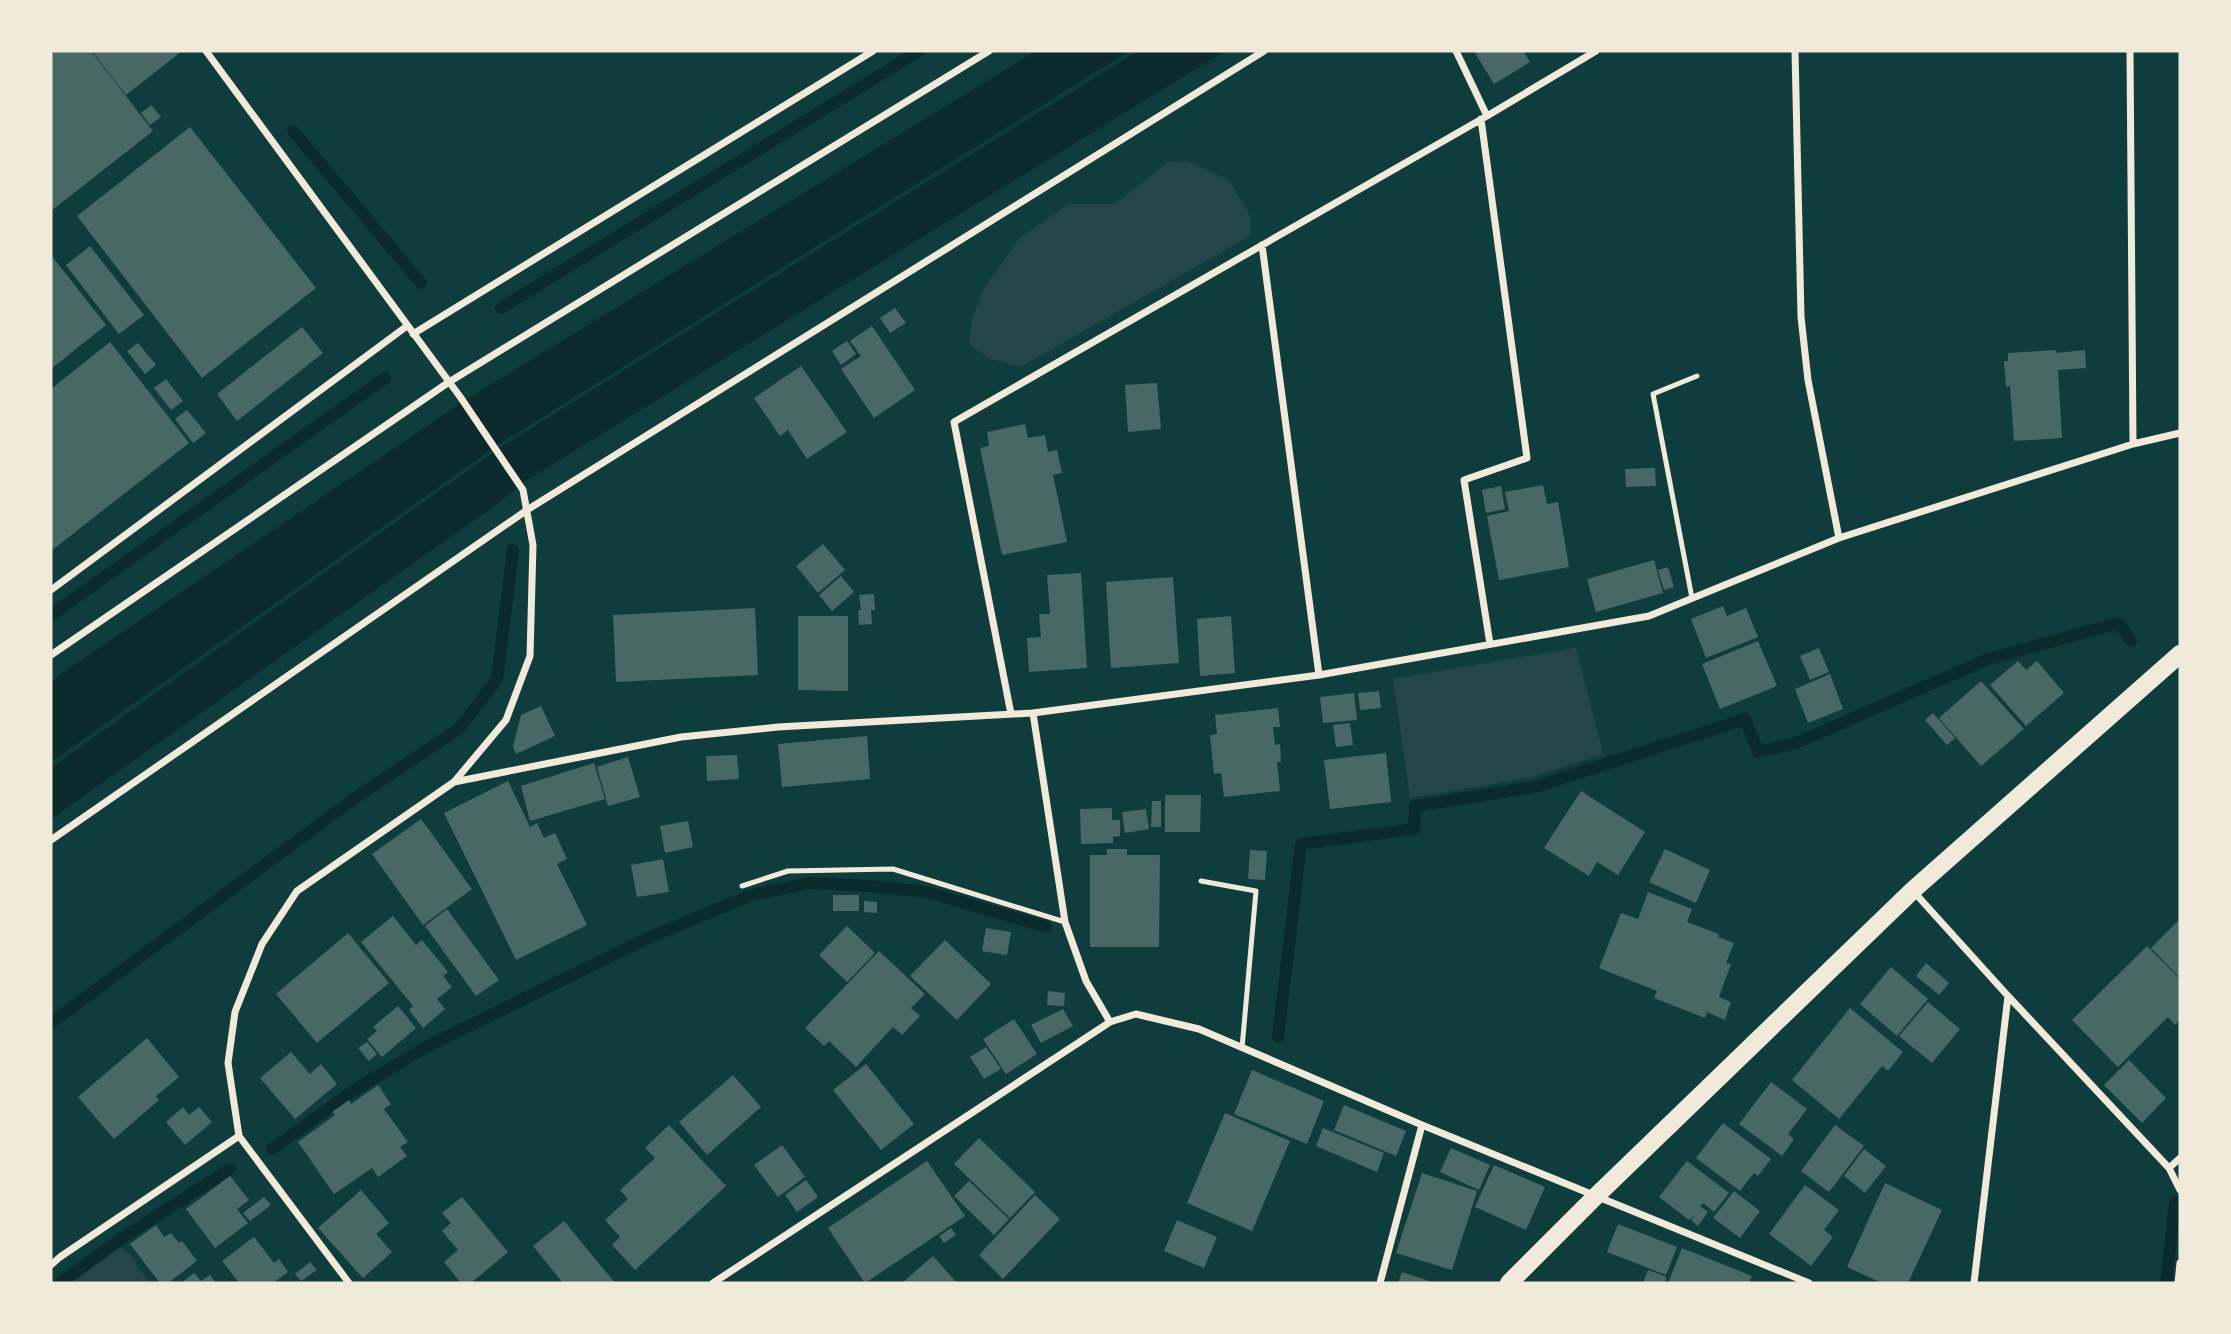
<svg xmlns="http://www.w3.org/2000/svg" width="2231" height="1334" viewBox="0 0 2231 1334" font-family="Manrope,sans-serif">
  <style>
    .green { fill: #244646 }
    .water { fill: #0a2a2b }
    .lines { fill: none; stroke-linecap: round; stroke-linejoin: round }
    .stream { stroke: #0a2a2b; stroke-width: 12 }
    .building { fill: #486865 }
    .service { stroke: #f1e9da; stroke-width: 5 }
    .minor { stroke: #f1e9da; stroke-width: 7 }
    .primary { stroke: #f1e9da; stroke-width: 18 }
  </style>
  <rect width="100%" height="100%" fill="#0f3d3e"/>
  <path class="green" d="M 1169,161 L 1189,162 L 1229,180 L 1251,217 L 1250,236 L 1021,367 L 990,359 L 969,344 L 972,319 L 983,290 L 1020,238 L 1069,204 L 1115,204 Z
    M 1576,648 L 1603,754 L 1533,777 L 1410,798 L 1393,679 Z
    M 121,1247 L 130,1255 L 150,1283 L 71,1283 Z"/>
  <path class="water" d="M 1036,51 L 1129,51 L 499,444 L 51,762 L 51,682 L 62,673 L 467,399 Z
    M 1138,51 L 1225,51 L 527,480 L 500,502 L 51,819 L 51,768 L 501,447 Z"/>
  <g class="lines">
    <path class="stream" d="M 293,131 L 421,283
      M 501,308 L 919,51
      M 51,615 L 385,378
      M 51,1023 L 355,798 L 460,728 L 497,679 L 513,550
      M 1278,1037 L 1301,844 L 1414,829 L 1415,806 L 1535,787 L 1745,719 L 1758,752 L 1796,743 L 1988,659 L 2119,623 L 2131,641
      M 272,1149 L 354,1090 L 426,1047 L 650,937 L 749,896 L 810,883 L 868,886 L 927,892 L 1046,927
      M 60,1283 L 125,1236 L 230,1169
      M 2166,1283 L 2175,1202"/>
  </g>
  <path class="building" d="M 51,51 L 91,51 L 153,131 L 51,211 Z
    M 92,51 L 182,51 L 126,95 Z
    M 1474,51 L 1523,51 L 1530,62 L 1494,84 Z
    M 151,105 L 161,117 L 150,125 L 141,113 Z
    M 190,127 L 316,288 L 202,378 L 77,216 Z
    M 90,246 L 144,315 L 119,334 L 66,265 Z
    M 51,255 L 106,325 L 51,369 Z
    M 895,308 L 906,323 L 890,333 L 880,318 Z
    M 872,326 L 915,390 L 874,418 L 841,369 L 861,356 L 850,341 Z
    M 302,327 L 323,353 L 237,421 L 217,394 Z
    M 847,341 L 856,354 L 841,365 L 832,351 Z
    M 110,342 L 189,443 L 51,551 L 51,389 Z
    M 138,343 L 156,365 L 145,374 L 127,351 Z
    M 2056,350 L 2056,353 L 2085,350 L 2086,368 L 2058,370 L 2062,438 L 2014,441 L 2010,386 L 2006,387 L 2004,361 L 2008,361 L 2008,353 Z
    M 801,366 L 847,432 L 807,459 L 788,430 L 780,436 L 754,398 Z
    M 166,379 L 183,401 L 171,410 L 154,388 Z
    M 1157,383 L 1161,429 L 1128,432 L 1125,385 Z
    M 187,410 L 206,433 L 193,443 L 175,419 Z
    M 1025,424 L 1028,438 L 1045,435 L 1048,452 L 1057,450 L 1062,473 L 1053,475 L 1067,542 L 1002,555 L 980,448 L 989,446 L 987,432 Z
    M 1655,468 L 1656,486 L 1626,487 L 1625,469 Z
    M 1543,485 L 1547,504 L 1558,502 L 1569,567 L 1499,580 L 1487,516 L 1509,511 L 1505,492 Z
    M 1501,486 L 1505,509 L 1486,513 L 1482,490 Z
    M 823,544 L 845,570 L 818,593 L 796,566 Z
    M 1654,560 L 1663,593 L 1596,612 L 1587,579 Z
    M 1668,567 L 1674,587 L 1664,590 L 1658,570 Z
    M 1081,573 L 1087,668 L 1029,672 L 1027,638 L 1041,637 L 1039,614 L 1050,614 L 1047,575 Z
    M 841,576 L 854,592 L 832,611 L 819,595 Z
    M 1173,577 L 1179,663 L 1111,668 L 1106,582 Z
    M 874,594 L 875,610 L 871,610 L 872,624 L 859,625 L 858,610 L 861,610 L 859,595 Z
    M 1723,606 L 1727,616 L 1746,608 L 1758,637 L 1706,658 L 1691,619 Z
    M 755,608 L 758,675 L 616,682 L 613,615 Z
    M 798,616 L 848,616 L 848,691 L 798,690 Z
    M 1231,616 L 1235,673 L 1200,676 L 1197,619 Z
    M 1758,641 L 1777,686 L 1720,709 L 1702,664 Z
    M 1819,648 L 1829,672 L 1810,680 L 1800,656 Z
    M 2018,661 L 2026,670 L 2037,661 L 2064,693 L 2026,726 L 1990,685 Z
    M 1830,674 L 1843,709 L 1808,723 L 1795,689 Z
    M 1981,681 L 2024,729 L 1981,766 L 1939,718 Z
    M 1379,691 L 1381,708 L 1360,710 L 1358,693 Z
    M 1354,693 L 1357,720 L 1323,723 L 1320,697 Z
    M 541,706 L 555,736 L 516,754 L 513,747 L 521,715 Z
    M 1278,708 L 1280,727 L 1273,727 L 1275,745 L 1280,744 L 1281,762 L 1277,762 L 1280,791 L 1224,797 L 1221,773 L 1214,774 L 1210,735 L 1217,734 L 1215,715 Z
    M 1933,713 L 1955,738 L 1947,745 L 1925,720 Z
    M 1350,723 L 1353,745 L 1336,747 L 1333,725 Z
    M 867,736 L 870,779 L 782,787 L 778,744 Z
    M 1386,753 L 1391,802 L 1330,809 L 1324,760 Z
    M 737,755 L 739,779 L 707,781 L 706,756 Z
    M 628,757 L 640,797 L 608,806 L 597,767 Z
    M 594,763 L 605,799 L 530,821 L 521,786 Z
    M 508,781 L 530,827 L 537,823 L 544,838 L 555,833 L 567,859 L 557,864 L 587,925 L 516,960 L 444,813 Z
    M 1581,791 L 1645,832 L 1618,875 L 1597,862 L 1589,876 L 1544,848 Z
    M 1165,795 L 1201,795 L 1200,832 L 1165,832 Z
    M 1152,801 L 1161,801 L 1161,827 L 1151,827 Z
    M 1112,808 L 1112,820 L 1120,820 L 1120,836 L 1113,837 L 1113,843 L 1081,844 L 1080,809 Z
    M 1146,809 L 1149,829 L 1125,833 L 1122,812 Z
    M 421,819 L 472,889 L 423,925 L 372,854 Z
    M 688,821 L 693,847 L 665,853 L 660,826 Z
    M 1107,849 L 1127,849 L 1127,855 L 1160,855 L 1159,947 L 1090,947 L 1090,855 L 1107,855 Z
    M 1665,849 L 1710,870 L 1696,903 L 1649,882 Z
    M 1250,850 L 1267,851 L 1265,880 L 1248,879 Z
    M 663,859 L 669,892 L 637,897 L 631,865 Z
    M 1648,892 L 1692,909 L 1687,922 L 1719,934 L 1718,937 L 1734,943 L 1726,963 L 1731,964 L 1719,997 L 1731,1002 L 1725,1020 L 1707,1012 L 1705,1018 L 1654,998 L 1657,991 L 1599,968 L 1621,913 L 1638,919 Z
    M 833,895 L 859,895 L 859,911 L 833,911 Z
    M 864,901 L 877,902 L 877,913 L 864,912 Z
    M 447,909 L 499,980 L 476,996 L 425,926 Z
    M 393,916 L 416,945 L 422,940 L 448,972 L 443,976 L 452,987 L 437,999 L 445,1009 L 423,1028 L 409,1010 L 413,1006 L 361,942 Z
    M 2180,919 L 2180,978 L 2151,948 Z
    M 847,926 L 875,953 L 847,982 L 819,955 Z
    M 986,928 L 1011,932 L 1007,955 L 982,951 Z
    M 348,933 L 389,983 L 317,1043 L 276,994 Z
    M 945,940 L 991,984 L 957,1020 L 910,976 Z
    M 2147,946 L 2180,979 L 2180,1020 L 2175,1025 L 2168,1017 L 2118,1067 L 2072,1020 Z
    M 879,951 L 925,994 L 911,1008 L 920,1016 L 902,1035 L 893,1027 L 856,1067 L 829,1041 L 824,1046 L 805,1028 Z
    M 1926,963 L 1949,983 L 1939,995 L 1916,976 Z
    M 1891,967 L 1928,999 L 1897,1036 L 1860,1004 Z
    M 1048,991 L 1065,993 L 1064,1006 L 1047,1005 Z
    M 1928,1002 L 1960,1029 L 1932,1063 L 1899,1036 Z
    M 398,1006 L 416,1028 L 382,1057 L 367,1039 L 377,1031 L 373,1027 Z
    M 1850,1008 L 1903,1052 L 1888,1071 L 1882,1066 L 1839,1119 L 1792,1080 Z
    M 1063,1009 L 1073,1026 L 1041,1043 L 1031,1025 Z
    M 1014,1019 L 1037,1054 L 1006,1074 L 983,1039 Z
    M 147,1038 L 179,1077 L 156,1096 L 159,1100 L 114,1139 L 78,1097 Z
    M 367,1042 L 377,1054 L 369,1061 L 358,1048 Z
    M 986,1047 L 1001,1069 L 984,1079 L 970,1057 Z
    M 291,1052 L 310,1074 L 321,1064 L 337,1084 L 295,1119 L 260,1078 Z
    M 2129,1060 L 2166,1098 L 2142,1123 L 2104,1085 Z
    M 866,1064 L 914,1124 L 881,1150 L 833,1090 Z
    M 1252,1070 L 1324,1101 L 1307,1144 L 1234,1114 Z
    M 733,1075 L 761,1107 L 707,1155 L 679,1122 Z
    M 1771,1082 L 1807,1109 L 1788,1134 L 1794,1139 L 1782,1156 L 1739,1124 Z
    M 378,1085 L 391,1104 L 384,1109 L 408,1142 L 400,1147 L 407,1156 L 378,1177 L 372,1168 L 334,1194 L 298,1142 L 335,1115 L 332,1112 L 349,1100 L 351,1104 Z
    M 1344,1105 L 1406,1131 L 1396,1156 L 1334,1130 Z
    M 183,1107 L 189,1115 L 199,1107 L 212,1122 L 185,1145 L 166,1122 Z
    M 1225,1113 L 1290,1141 L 1252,1231 L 1187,1203 Z
    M 1723,1123 L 1771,1159 L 1758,1176 L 1754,1173 L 1740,1191 L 1696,1158 Z
    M 669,1125 L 726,1186 L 635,1270 L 612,1245 L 620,1237 L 605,1220 L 628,1199 L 620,1190 L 655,1158 L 645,1148 Z
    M 1835,1125 L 1864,1146 L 1829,1192 L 1801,1171 Z
    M 1323,1128 L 1384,1153 L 1377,1172 L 1316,1146 Z
    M 979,1138 L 1035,1192 L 1010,1218 L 954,1164 Z
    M 782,1145 L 805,1177 L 778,1197 L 754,1165 Z
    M 1451,1148 L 1490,1165 L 1479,1190 L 1440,1172 Z
    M 1864,1149 L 1886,1166 L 1865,1193 L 1844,1176 Z
    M 927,1161 L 965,1216 L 865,1283 L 828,1228 Z
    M 1687,1161 L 1729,1193 L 1714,1212 L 1703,1203 L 1700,1206 L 1708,1212 L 1698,1226 L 1691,1220 L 1695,1215 L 1689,1220 L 1659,1197 Z
    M 1494,1165 L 1545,1187 L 1526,1230 L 1475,1207 Z
    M 1422,1173 L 1477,1191 L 1452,1270 L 1396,1253 Z
    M 230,1176 L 249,1200 L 237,1209 L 248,1223 L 215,1248 L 186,1209 Z
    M 806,1180 L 818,1197 L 797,1212 L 785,1195 Z
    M 969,1181 L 1009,1219 L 994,1235 L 954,1196 Z
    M 1885,1183 L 1942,1210 L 1908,1283 L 1882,1283 L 1847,1267 Z
    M 1805,1185 L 1839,1210 L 1824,1230 L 1833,1237 L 1811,1266 L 1769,1234 Z
    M 361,1190 L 389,1223 L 376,1234 L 392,1252 L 363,1278 L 318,1228 Z
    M 1734,1191 L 1760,1211 L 1740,1238 L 1713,1218 Z
    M 1035,1195 L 1060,1219 L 1003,1279 L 979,1255 Z
    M 264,1197 L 271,1205 L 250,1221 L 243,1213 Z
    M 462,1197 L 508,1252 L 471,1283 L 461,1283 L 444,1262 L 458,1250 L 442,1231 L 451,1223 L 442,1213 Z
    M 1177,1220 L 1217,1237 L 1204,1268 L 1164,1251 Z
    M 564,1221 L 615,1283 L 563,1283 L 533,1246 Z
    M 1618,1224 L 1677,1247 L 1666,1275 L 1607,1252 Z
    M 156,1225 L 164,1237 L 171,1233 L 179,1243 L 182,1241 L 197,1261 L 168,1283 L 160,1283 L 130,1244 Z
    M 951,1228 L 956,1235 L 944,1243 L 939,1236 Z
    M 254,1237 L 274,1263 L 279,1259 L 288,1272 L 273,1283 L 239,1283 L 222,1261 Z
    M 1682,1248 L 1752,1276 L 1749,1283 L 1668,1283 Z
    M 933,1256 L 957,1283 L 902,1283 Z
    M 310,1262 L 317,1270 L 301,1281 L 295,1274 Z
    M 1648,1270 L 1667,1277 L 1664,1283 L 1643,1283 Z
    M 1402,1272 L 1435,1283 L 1398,1283 Z
    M 194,1273 L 201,1281 L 210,1275 L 216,1283 L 181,1283 Z"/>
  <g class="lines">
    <path class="service" d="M 1692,598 L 1653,394 L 1697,376
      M 1201,881 L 1256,891 L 1242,1048
      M 742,886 L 788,871 L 893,869 L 1065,922"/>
    <path class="minor" d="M 206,51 L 461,398 L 523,490 L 533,545 L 530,656 L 506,720 L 454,782 L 297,891 L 262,944 L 235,1012 L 228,1063 L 239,1136 L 349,1283
      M 1456,51 L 1487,116
      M 1795,51 L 1801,317 L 1808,380 L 1839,538
      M 2130,51 L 2133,444
      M 1481,119 L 1527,458 L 1464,480 L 1490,644
      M 1262,245 L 1319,675
      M 413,334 L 873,51
      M 51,590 L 407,326
      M 51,655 L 449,382 L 989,51
      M 1033,713 L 1065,922 L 1086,981 L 1110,1022
      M 1011,714 L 954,422 L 1487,116 L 1596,51
      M 454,782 L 681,737 L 778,727 L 1033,713 L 1319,675 L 1649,616 L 1839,538 L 2133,444 L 2180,433
      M 51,840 L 527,510 L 1264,51
      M 1914,892 L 2008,996 L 1974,1283
      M 2008,996 L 2169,1168 L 2180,1158
      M 2169,1168 L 2180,1190
      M 51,1265 L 60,1257 L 239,1136
      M 713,1283 L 1110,1022 L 1136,1014 L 1199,1029 L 1422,1125 L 1809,1283
      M 1380,1283 L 1422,1125
      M 2178,1283 L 2180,1263"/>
    <path class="primary" d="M 1509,1283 L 1595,1197 L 1913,890 L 2180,654"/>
  </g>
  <rect width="2231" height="1334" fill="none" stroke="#f1e9da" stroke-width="105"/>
</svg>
